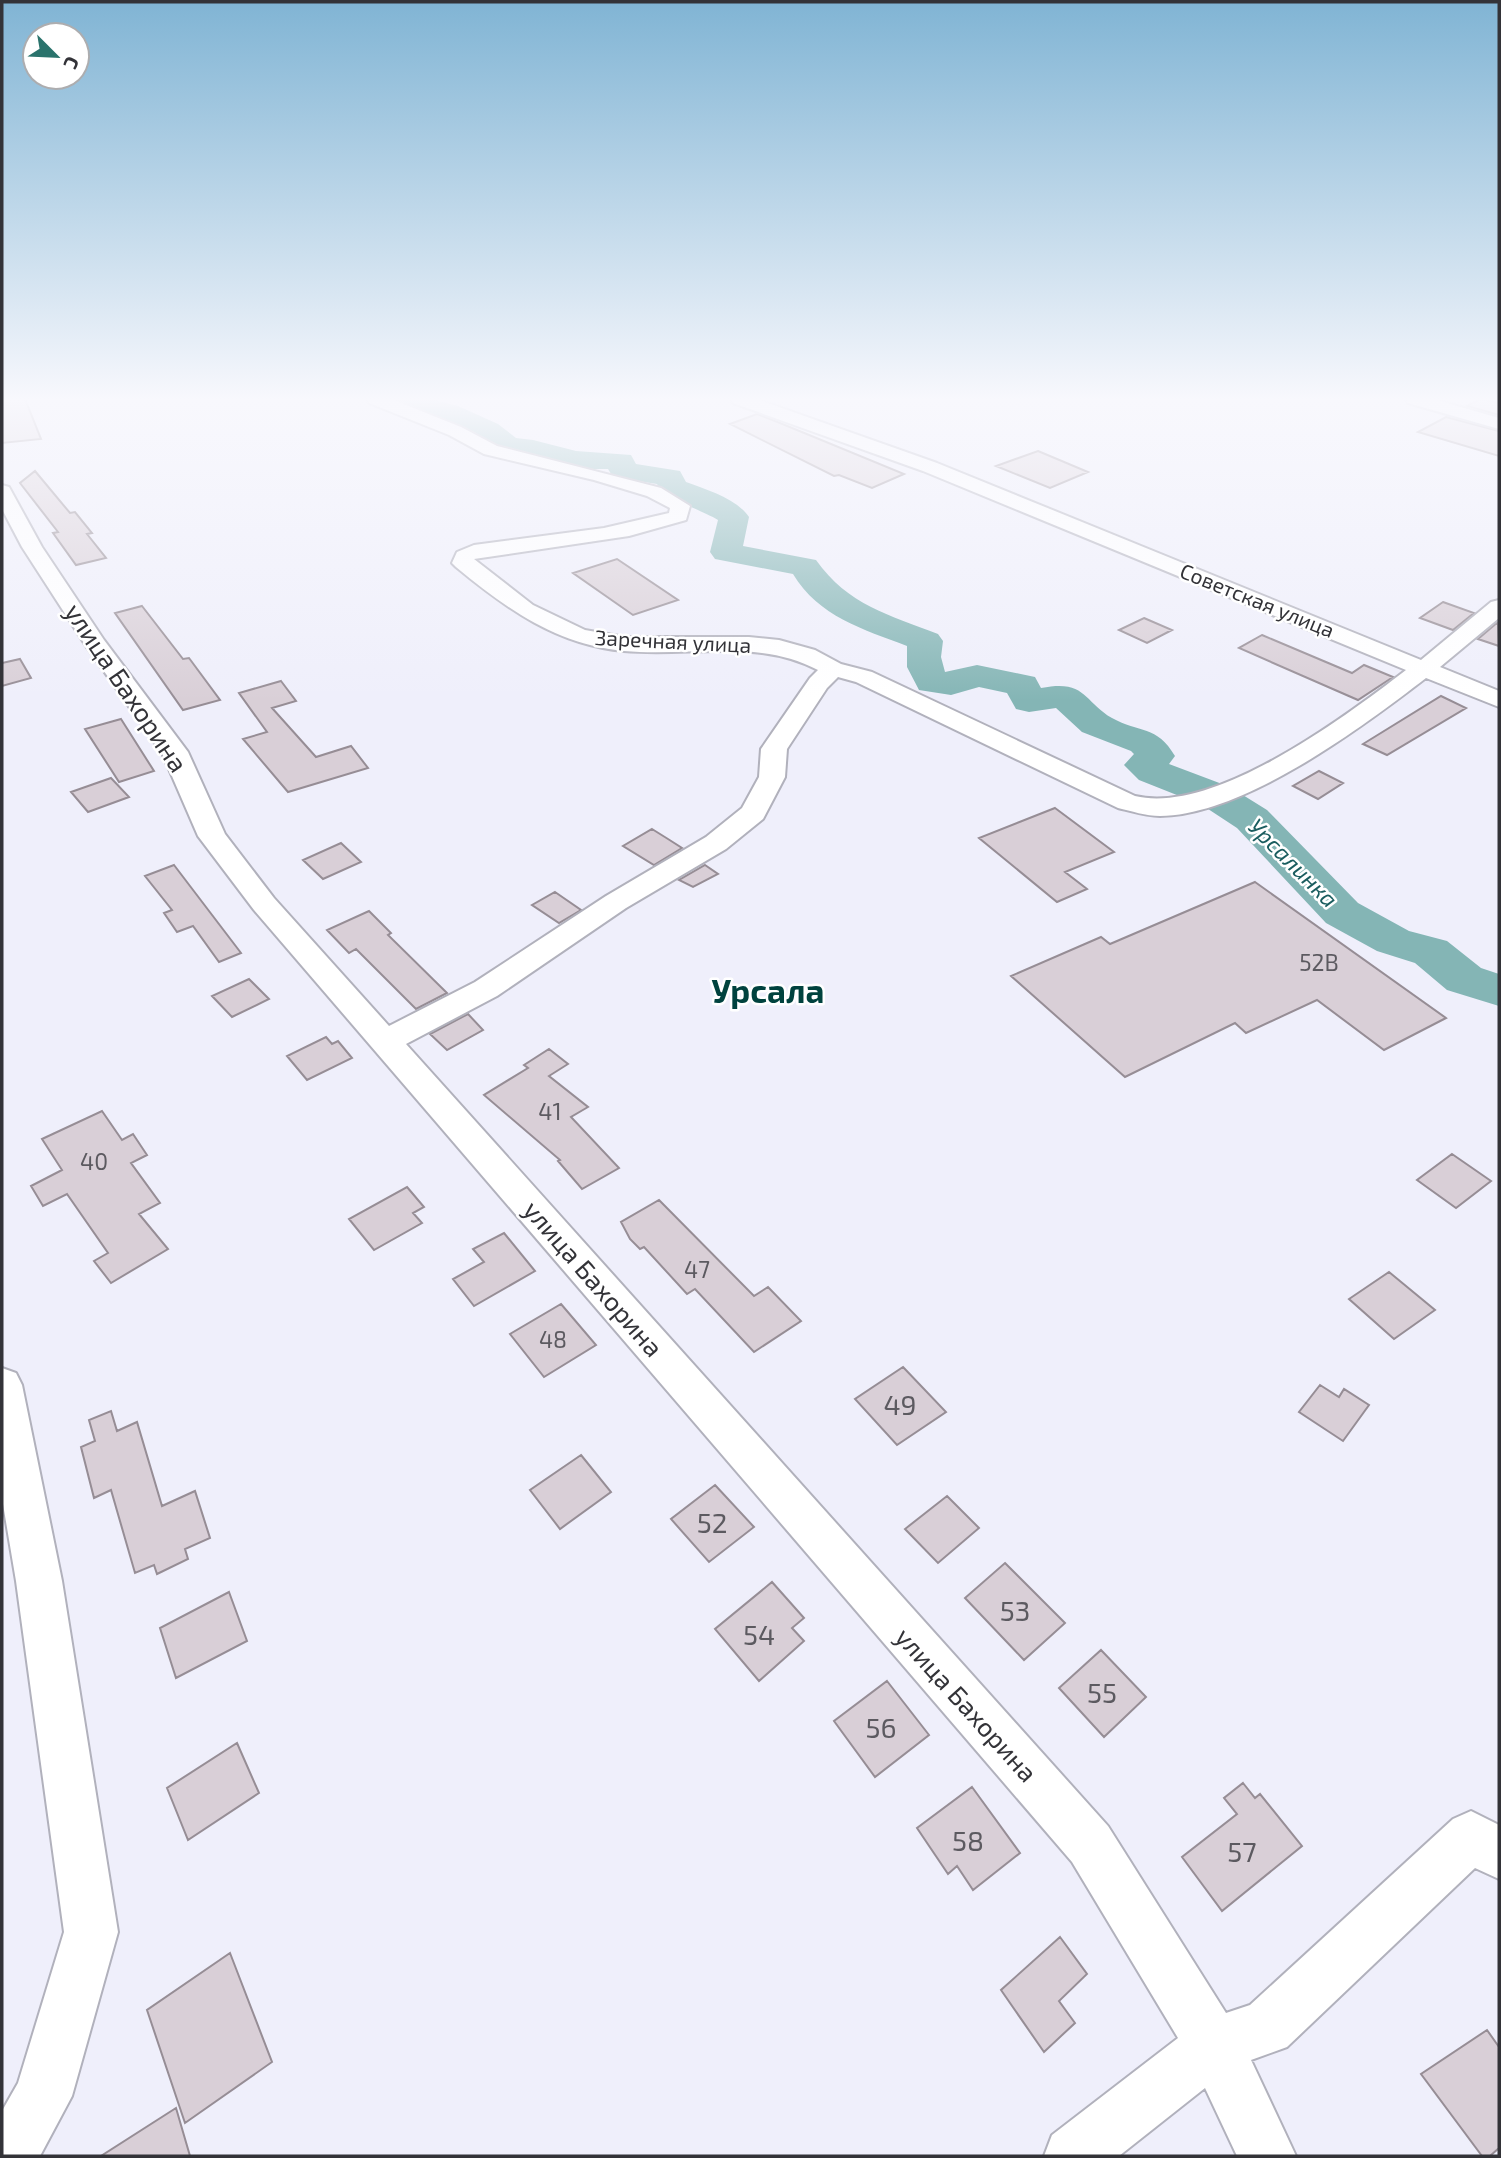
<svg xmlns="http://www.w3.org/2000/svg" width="1501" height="2158" viewBox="0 0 1501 2158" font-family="'Exo 2',sans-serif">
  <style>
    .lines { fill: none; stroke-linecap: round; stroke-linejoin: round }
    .river { fill: #84b5b5; fill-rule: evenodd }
    .building { fill: #d9cfd7; stroke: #968d95; stroke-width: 2 }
    .minor-casing { stroke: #b1b1bc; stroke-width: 4 }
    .minor { fill: #fff; fill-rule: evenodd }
    .labels { text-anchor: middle; stroke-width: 5; stroke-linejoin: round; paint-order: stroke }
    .far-street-label { font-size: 21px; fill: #333338; stroke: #fff }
    .far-water-label { font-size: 23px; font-style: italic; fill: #1a5d5f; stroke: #fff }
    .number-label { font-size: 23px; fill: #5c5a60 }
    .street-label { font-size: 26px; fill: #333338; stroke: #fff }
    .near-number-label { font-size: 28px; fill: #5c5a60 }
    .district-label { font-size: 33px; font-weight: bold; fill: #00423e; stroke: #fff }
  </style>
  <rect width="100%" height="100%" fill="#efeffb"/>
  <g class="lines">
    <path class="river" d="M 386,399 L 431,399 L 458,406 L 498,424 L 516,438 L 533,440 L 576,451 L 631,455 L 636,464 L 680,471 L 686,482 C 707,490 736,498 749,517 L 743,546 L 816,560 C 848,605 889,615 938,634 L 943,641 L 941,657 L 945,672 L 977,665 L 1035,677 L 1041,688 C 1086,679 1083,701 1112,718 C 1139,733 1157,725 1175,756 L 1169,764 L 1230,787 L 1267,810 L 1358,903 L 1409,931 L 1447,941 L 1481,968 L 1499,974 L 1499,1006 L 1447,990 L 1415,963 L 1377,951 L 1326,923 L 1237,828 L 1202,805 L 1139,780 L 1124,765 L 1134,754 L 1131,751 L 1082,732 L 1056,708 L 1029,712 L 1016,709 L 1007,693 L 979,687 L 951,695 L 919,690 L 907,667 L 907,646 C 863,629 819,617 793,574 L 715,559 L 710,552 L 718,520 C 702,510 665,499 657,484 L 613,477 L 608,469 L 574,469 L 531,456 L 499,452 L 478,436 L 440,418 L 390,405 Z"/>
  </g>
  <path class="building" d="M 2,399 L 25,399 L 41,439 L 2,443 Z
    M 1480,399 L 1499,403 L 1499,415 L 1467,406 Z
    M 757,414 L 780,423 L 904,474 L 872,488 L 839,475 L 834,476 L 730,424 Z
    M 1446,417 L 1499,431 L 1499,456 L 1418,432 Z
    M 1038,451 L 1088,472 L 1050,488 L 996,466 Z
    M 35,471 L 70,513 L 75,512 L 92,533 L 87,534 L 106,558 L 76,565 L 53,533 L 58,532 L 20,483 Z
    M 617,559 L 678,600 L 633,615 L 573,573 Z
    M 1443,602 L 1474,613 L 1453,630 L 1420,618 Z
    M 142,606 L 183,659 L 189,658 L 220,700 L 183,710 L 115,613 Z
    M 1144,618 L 1172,630 L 1147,643 L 1119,630 Z
    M 1498,622 L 1499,646 L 1478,639 Z
    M 1262,635 L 1352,673 L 1364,665 L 1393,677 L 1358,700 L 1239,648 Z
    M 20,659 L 31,678 L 2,686 L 2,663 Z
    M 281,681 L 296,701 L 272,708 L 316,757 L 351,746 L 368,768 L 288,792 L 243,739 L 267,732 L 239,693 Z
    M 1441,696 L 1466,708 L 1387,755 L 1363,744 Z
    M 121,719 L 154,771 L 119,782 L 85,729 Z
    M 1319,771 L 1343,783 L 1318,799 L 1293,786 Z
    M 111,778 L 129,797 L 88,812 L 71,792 Z
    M 1055,808 L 1114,852 L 1065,872 L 1087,889 L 1057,902 L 979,838 Z
    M 652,829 L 668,839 L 682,848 L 654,865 L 623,846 Z
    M 341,843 L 361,862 L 323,879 L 303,860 Z
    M 174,865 L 241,953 L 219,962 L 193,926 L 177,932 L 164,913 L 172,910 L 145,876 Z
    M 705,865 L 718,874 L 693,887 L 679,880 Z
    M 1255,882 L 1446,1018 L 1384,1050 L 1317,1000 L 1246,1033 L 1235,1023 L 1125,1077 L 1011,976 L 1101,937 L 1110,944 Z
    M 555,892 L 581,910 L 559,923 L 532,905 Z
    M 369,911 L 391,933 L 388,935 L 447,993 L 416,1009 L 356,949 L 349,953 L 327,930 Z
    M 249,979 L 269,999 L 232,1017 L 212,996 Z
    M 468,1014 L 483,1030 L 447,1050 L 430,1034 Z
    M 326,1037 L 332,1044 L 338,1041 L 352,1058 L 307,1080 L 287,1056 Z
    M 549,1049 L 568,1064 L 549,1076 L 588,1107 L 571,1117 L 619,1168 L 582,1189 L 558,1161 L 560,1160 L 484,1095 L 528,1068 L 524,1065 Z
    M 102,1111 L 122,1140 L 133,1134 L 147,1155 L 131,1163 L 160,1203 L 139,1214 L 168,1249 L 111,1283 L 94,1261 L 108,1253 L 67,1194 L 43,1206 L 31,1186 L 62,1170 L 42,1139 Z
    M 1452,1154 L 1491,1181 L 1456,1208 L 1417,1180 Z
    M 407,1187 L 424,1207 L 413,1213 L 422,1223 L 374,1250 L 349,1219 Z
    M 659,1200 L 754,1296 L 768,1287 L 801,1321 L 754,1352 L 695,1289 L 687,1294 L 644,1247 L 640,1249 L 630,1239 L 621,1222 Z
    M 504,1233 L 535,1271 L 474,1306 L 453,1279 L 484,1262 L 473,1249 Z
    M 1389,1272 L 1435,1310 L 1394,1339 L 1349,1299 Z
    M 561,1304 L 596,1345 L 544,1377 L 510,1334 Z
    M 903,1367 L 946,1412 L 897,1445 L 855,1399 Z
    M 1320,1385 L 1339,1397 L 1344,1389 L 1369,1405 L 1343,1441 L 1299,1412 Z
    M 111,1411 L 117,1431 L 137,1422 L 162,1506 L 195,1491 L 210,1538 L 185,1549 L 188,1559 L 157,1574 L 154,1565 L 135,1573 L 111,1490 L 94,1498 L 81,1447 L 95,1441 L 89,1420 Z
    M 581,1455 L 611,1492 L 560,1529 L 530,1490 Z
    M 715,1485 L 754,1527 L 709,1562 L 671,1519 Z
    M 947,1496 L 979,1528 L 938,1563 L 905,1529 Z
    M 1005,1563 L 1065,1623 L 1024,1660 L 965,1598 Z
    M 772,1582 L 804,1618 L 792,1628 L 804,1641 L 759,1681 L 715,1629 Z
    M 229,1592 L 247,1641 L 176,1678 L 160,1628 Z
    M 1101,1650 L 1146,1697 L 1104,1737 L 1059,1688 Z
    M 887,1681 L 929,1735 L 875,1777 L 834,1721 Z
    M 237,1743 L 259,1793 L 188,1840 L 167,1788 Z
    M 1243,1783 L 1255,1798 L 1260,1794 L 1302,1846 L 1222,1911 L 1182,1857 L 1237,1814 L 1224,1798 Z
    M 972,1787 L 1020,1853 L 973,1890 L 957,1866 L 948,1874 L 917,1828 Z
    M 1060,1937 L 1087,1974 L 1059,2001 L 1075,2023 L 1044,2052 L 1001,1990 Z
    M 230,1953 L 272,2062 L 185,2123 L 147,2010 Z
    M 1487,2030 L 1499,2047 L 1499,2148 L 1490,2156 L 1482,2156 L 1421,2074 Z
    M 176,2108 L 190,2156 L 101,2156 Z"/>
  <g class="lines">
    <g class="minor-casing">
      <path id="minor" d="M 367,399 L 391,399 L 461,427 L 497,446 L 661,488 L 690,506 L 686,520 L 629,536 L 474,559 L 533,605 L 585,630 L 625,637 L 749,637 L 779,640 L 815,650 L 841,664 L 872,672 L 1135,796 C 1214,815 1345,717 1406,670 L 923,471 L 733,403 L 731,399 L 756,399 L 937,463 L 1421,660 L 1491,602 L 1499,600 L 1499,618 L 1440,667 L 1499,691 L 1499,707 L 1426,678 C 1361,728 1244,815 1160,816 C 1146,816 1131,811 1118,808 L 856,682 L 838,677 L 827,688 L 787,749 L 785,777 L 763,819 L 726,849 L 626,908 L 497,996 L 406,1044 L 1108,1826 L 1226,2013 L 1250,2005 L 1453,1819 L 1471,1811 L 1499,1825 L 1499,1879 L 1475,1868 L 1287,2047 L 1251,2060 L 1296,2156 L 1237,2156 L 1205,2088 L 1119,2156 L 1044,2156 L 1052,2135 L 1178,2038 L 1072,1862 L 254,910 L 198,836 L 162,753 L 84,643 L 22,547 L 2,509 L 2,485 L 9,487 L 42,547 L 104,640 L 188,752 L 225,834 L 274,898 L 389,1026 L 475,982 L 606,896 L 706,837 L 742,808 L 759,777 L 761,749 L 810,678 L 818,670 C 757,638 690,657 624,651 C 557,645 507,609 456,567 L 452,563 L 457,552 L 474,545 L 604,528 L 669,513 L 670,508 L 647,496 L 594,480 L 484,454 L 449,435 L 369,403 Z
        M 1406,399 L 1433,399 L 1499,418 L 1499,429 L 1408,403 Z
        M 2,1368 L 16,1373 L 22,1385 L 62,1581 L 118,1932 L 72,2096 L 40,2156 L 2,2156 L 2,2111 L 18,2083 L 64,1932 L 16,1581 L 2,1498 Z"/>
    </g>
    <use href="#minor" class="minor"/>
  </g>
  <linearGradient id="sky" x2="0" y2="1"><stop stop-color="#80b4d4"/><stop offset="0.57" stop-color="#f8f8fd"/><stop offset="1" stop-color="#f8f8fd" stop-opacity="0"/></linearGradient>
  <rect width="1501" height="701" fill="url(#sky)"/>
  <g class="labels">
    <g class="far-street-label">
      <text transform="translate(1257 601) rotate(22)" y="7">Советская улица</text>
      <text transform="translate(673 642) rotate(3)" y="7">Заречная улица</text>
    </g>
    <g class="far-water-label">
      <text transform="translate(1293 863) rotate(45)" y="8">Урсалинка</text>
    </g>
    <g class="number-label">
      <text x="1319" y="971">52В</text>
      <text x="550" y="1120">41</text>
      <text x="94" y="1170">40</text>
      <text x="697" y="1278">47</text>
      <text x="553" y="1348">48</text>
    </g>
    <g class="street-label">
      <text transform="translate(126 688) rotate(56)" y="9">улица Бахорина</text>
      <text transform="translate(593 1279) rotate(49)" y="9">улица Бахорина</text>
      <text transform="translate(966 1705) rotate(48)" y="9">улица Бахорина</text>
    </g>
    <g class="near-number-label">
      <text x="900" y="1415">49</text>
      <text x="712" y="1533">52</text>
      <text x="1015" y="1621">53</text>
      <text x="759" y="1645">54</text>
      <text x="1102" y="1703">55</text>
      <text x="881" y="1738">56</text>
      <text x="968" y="1851">58</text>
      <text x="1242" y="1862">57</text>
    </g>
    <g class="district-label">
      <text x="768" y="1003">Урсала</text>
    </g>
  </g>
  <rect width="1501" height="2158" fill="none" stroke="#333338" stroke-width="7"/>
  <g transform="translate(56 56) rotate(114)"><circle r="33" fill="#ffffff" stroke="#adadaf" stroke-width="2"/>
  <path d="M0-5L12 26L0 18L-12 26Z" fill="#2a736c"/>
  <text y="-10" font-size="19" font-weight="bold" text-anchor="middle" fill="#333338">С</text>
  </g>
</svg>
